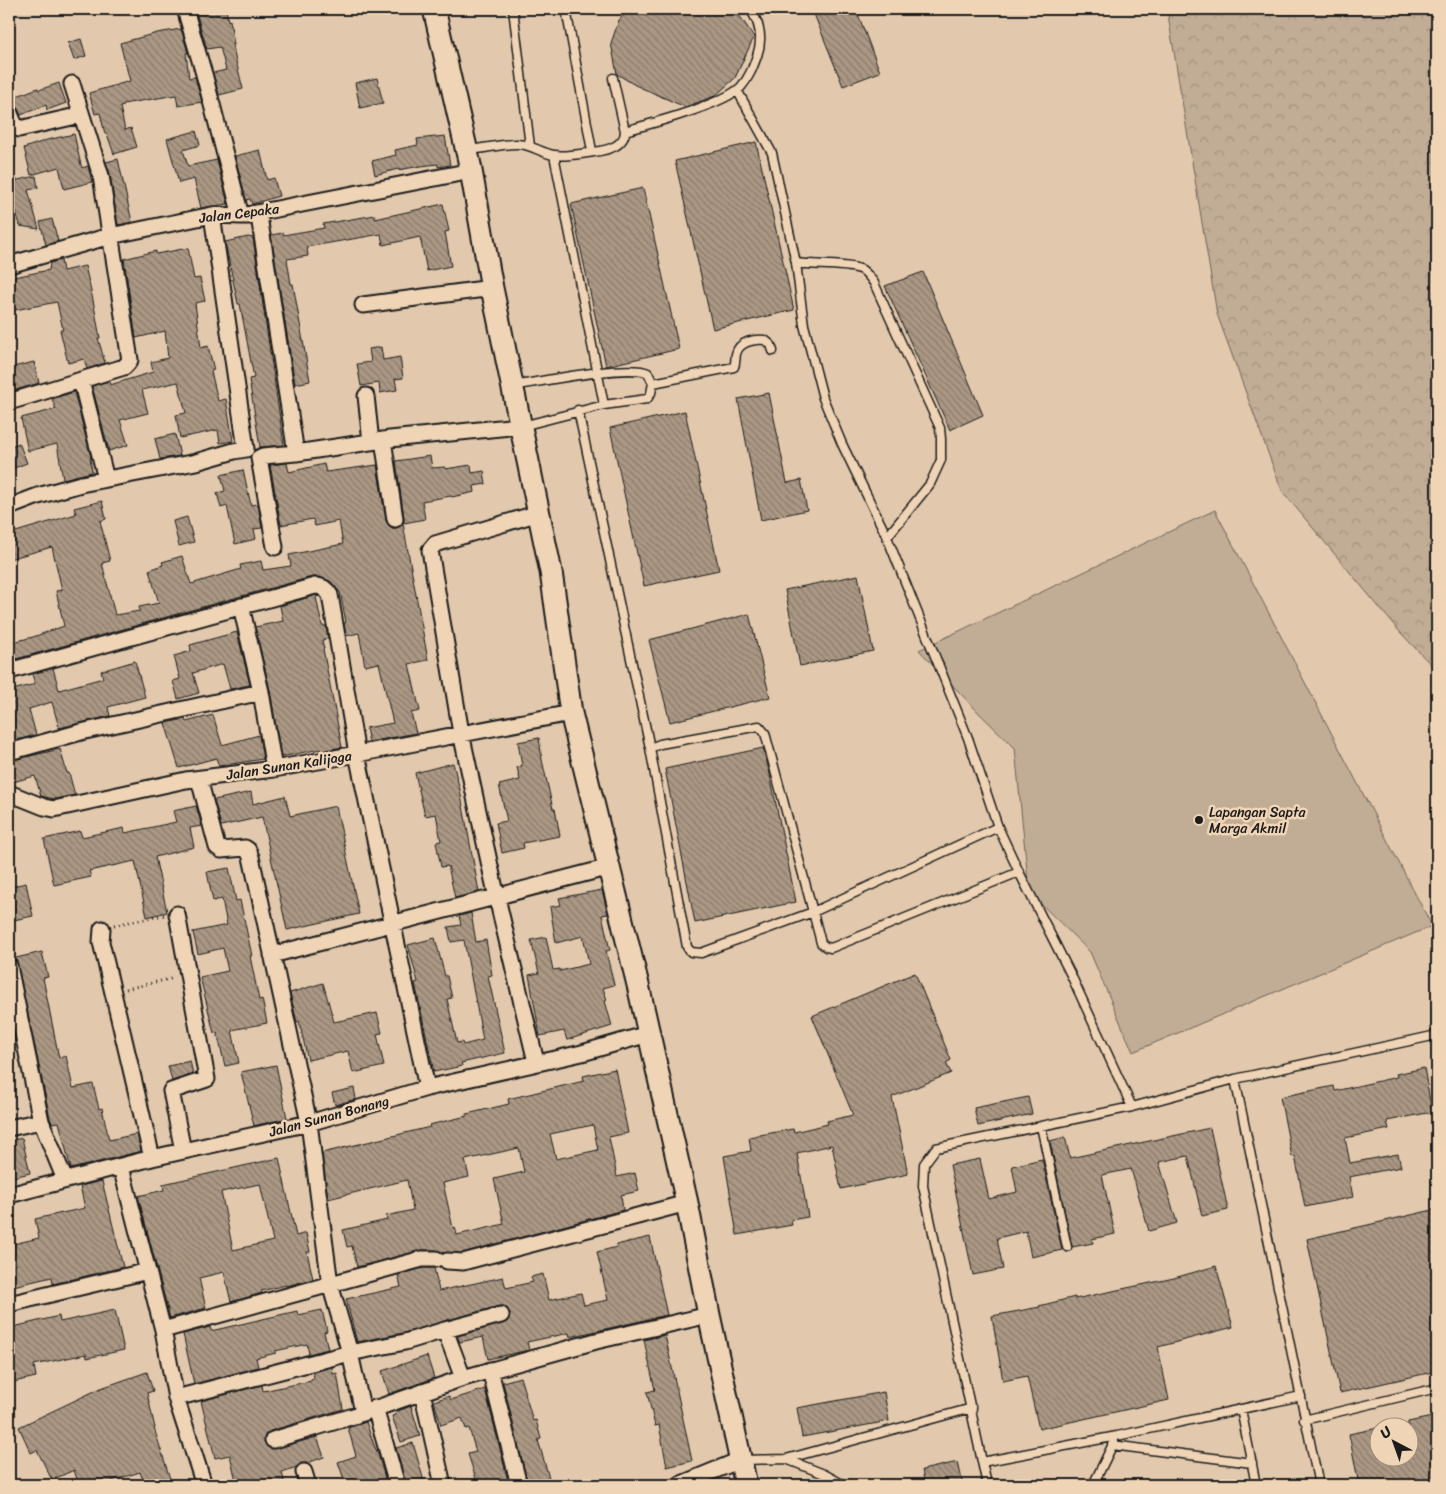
<svg xmlns="http://www.w3.org/2000/svg" width="1446" height="1494" viewBox="0 0 1446 1494" font-family="Sriracha,sans-serif">
  <style>
    .forest { fill: url(#forest-crowns); stroke: #6e6458 }
    .pitch { fill: #c1ac95; stroke: #6e6458 }
    .building { fill: url(#building-back-hatch); stroke: #1c1c1c; fill-rule: evenodd }
    .lines { fill: none; stroke-linecap: round; stroke-linejoin: round }
    .lane-casing { stroke: #1c1c1c; stroke-width: 11 }
    .street-casing { stroke: #1c1c1c; stroke-width: 19 }
    .secondary-casing { stroke: #1c1c1c; stroke-width: 25 }
    .path { stroke: #1c1c1c; stroke-width: 3; stroke-dasharray: 1 4; stroke-linecap: butt }
    .lane { stroke: #efd4b6; stroke-width: 8 }
    .street { stroke: #efd4b6; stroke-width: 15 }
    .secondary { stroke: #efd4b6; stroke-width: 21 }
    .poi-dot { fill: #1c1c1c; stroke: #efd4b6; stroke-width: 2 }
    .labels { text-anchor: middle; stroke-width: 5; stroke-linejoin: round; paint-order: stroke }
    .street-label { font-size: 14px; fill: #1c1c1c; stroke: #efd4b6 }
    .poi-label { font-size: 14px; fill: #1c1c1c; stroke: #efd4b6; text-anchor: start }
  </style>
  <defs>
    <pattern id="forest-crowns" width="20" height="18" patternUnits="userSpaceOnUse" patternTransform="scale(1.25)"><rect width="20" height="18" fill="#c1ac95"/><path d="M2 6a3 3 0 1 1 6 0M12 15a3 3 0 1 1 6 0" fill="none" stroke="#a59380"/></pattern>
    <pattern id="building-back-hatch" width="6" height="6" patternUnits="userSpaceOnUse" patternTransform="scale(1.25)"><rect width="6" height="6" fill="#ab9884"/><path d="M-1 5l2 2M0 0l6 6M5-1l2 2" fill="none" stroke="#8a7b6b"/></pattern>
  </defs>
  <rect width="100%" height="100%" fill="#e2c9ad"/>
  <filter id="ink" filterUnits="userSpaceOnUse"><feTurbulence type="fractalNoise" baseFrequency=".02" numOctaves="2"/><feDisplacementMap in="SourceGraphic" scale="10" xChannelSelector="R" yChannelSelector="G"/><feConvolveMatrix kernelMatrix="1 2 1 2 8 2 1 2 1" color-interpolation-filters="sRGB"/></filter>
  <g filter="url(#ink)">
    <path class="forest" d="M 1167,9 L 1437,9 L 1437,671 L 1399,631 L 1282,491 L 1217,314 Z"/>
    <path class="pitch" d="M 1215,510 L 1432,926 L 1133,1052 L 1090,952 L 1029,892 L 1015,748 L 980,714 L 919,650 Z"/>
    <path class="building" d="M 195,9 L 226,9 L 228,21 L 230,20 L 234,45 L 232,45 L 243,89 L 219,95 L 213,73 L 226,70 L 220,47 L 207,49 Z
      M 630,9 L 735,9 L 754,37 L 735,78 L 715,96 L 685,107 L 635,85 L 617,74 L 611,43 L 619,20 Z
      M 812,9 L 856,9 L 880,72 L 843,86 Z
      M 181,29 L 188,53 L 186,53 L 189,78 L 195,77 L 202,102 L 178,106 L 176,95 L 123,104 L 124,106 L 120,107 L 125,130 L 131,128 L 137,147 L 114,154 L 107,134 L 105,134 L 100,113 L 95,114 L 89,93 L 130,81 L 120,43 L 157,33 Z
      M 81,39 L 86,56 L 74,60 L 68,43 Z
      M 377,78 L 383,103 L 360,108 L 355,83 Z
      M 59,83 L 66,103 L 47,110 L 46,105 L 21,115 L 15,104 L 9,102 L 9,99 L 38,88 L 39,90 Z
      M 196,131 L 200,145 L 183,150 L 188,166 L 217,160 L 228,204 L 201,208 L 194,179 L 179,183 L 167,139 Z
      M 74,134 L 80,161 L 82,168 L 88,166 L 92,182 L 64,189 L 59,167 L 31,175 L 24,148 L 47,140 Z
      M 445,136 L 450,165 L 438,167 L 438,164 L 421,166 L 398,170 L 398,169 L 375,175 L 372,161 L 396,155 L 395,150 L 418,145 L 417,139 Z
      M 756,142 L 794,310 L 713,329 L 675,161 Z
      M 260,150 L 267,180 L 274,178 L 279,196 L 252,204 L 250,199 L 246,200 L 235,156 Z
      M 118,159 L 132,222 L 118,225 L 110,174 L 106,162 Z
      M 36,176 L 38,188 L 28,190 L 39,229 L 20,226 L 9,185 L 9,182 Z
      M 643,188 L 679,349 L 606,366 L 571,204 Z
      M 443,204 L 449,231 L 445,232 L 451,266 L 427,271 L 420,237 L 383,245 L 381,234 L 307,247 L 308,256 L 287,259 L 291,284 L 293,284 L 310,381 L 295,384 L 271,235 L 283,233 L 283,235 L 324,228 L 323,224 L 375,215 L 375,219 Z
      M 52,219 L 58,241 L 46,245 L 40,222 Z
      M 248,237 L 253,238 L 284,445 L 260,447 L 249,379 L 254,378 L 240,304 L 238,304 L 225,242 Z
      M 188,248 L 194,279 L 200,278 L 205,301 L 195,303 L 201,348 L 208,346 L 214,370 L 211,371 L 218,401 L 226,399 L 233,441 L 220,443 L 218,430 L 180,438 L 176,415 L 186,413 L 178,382 L 142,390 L 148,413 L 120,420 L 128,445 L 109,451 L 92,386 L 109,381 L 110,385 L 153,372 L 151,362 L 168,358 L 165,331 L 136,338 L 124,259 L 156,251 L 156,254 Z
      M 61,260 L 63,271 L 85,266 L 93,300 L 100,338 L 98,338 L 105,363 L 87,369 L 84,359 L 68,363 L 60,330 L 63,330 L 57,302 L 9,311 L 9,278 L 49,270 L 50,263 Z
      M 923,272 L 983,415 L 950,430 L 885,286 Z
      M 381,347 L 383,360 L 400,357 L 403,378 L 395,379 L 397,390 L 380,393 L 379,383 L 361,386 L 357,364 L 371,362 L 369,349 Z
      M 34,362 L 39,383 L 9,392 L 9,368 Z
      M 74,392 L 91,457 L 90,458 L 92,472 L 63,479 L 57,444 L 28,451 L 21,418 L 56,409 L 52,399 Z
      M 769,393 L 787,483 L 801,480 L 807,510 L 761,520 L 738,399 Z
      M 685,411 L 719,570 L 644,586 L 610,428 Z
      M 175,434 L 180,456 L 160,459 L 155,439 Z
      M 19,443 L 27,463 L 9,470 L 9,447 Z
      M 430,456 L 432,468 L 445,467 L 445,469 L 471,465 L 472,473 L 484,471 L 486,484 L 474,486 L 475,492 L 452,497 L 451,496 L 422,501 L 425,519 L 404,523 L 404,518 L 396,461 Z
      M 287,463 L 289,472 L 324,464 L 326,472 L 377,465 L 386,521 L 392,528 L 397,528 L 403,524 L 428,660 L 409,664 L 420,711 L 411,713 L 416,733 L 369,742 L 366,728 L 393,723 L 379,663 L 365,666 L 359,633 L 346,636 L 344,623 L 346,622 L 340,592 L 330,581 L 319,577 L 312,577 L 238,597 L 9,661 L 9,643 L 33,637 L 64,626 L 56,591 L 62,590 L 52,547 L 9,559 L 9,534 L 76,514 L 74,508 L 102,501 L 106,519 L 100,521 L 110,561 L 102,563 L 115,615 L 140,611 L 139,607 L 159,603 L 149,570 L 163,565 L 162,562 L 182,556 L 191,584 L 241,569 L 240,565 L 261,561 L 263,570 L 291,566 L 289,555 L 343,544 L 339,521 L 315,526 L 313,519 L 281,525 L 270,465 Z
      M 243,470 L 251,505 L 258,504 L 262,528 L 254,529 L 256,539 L 235,544 L 227,506 L 221,508 L 217,493 L 225,491 L 221,475 Z
      M 187,517 L 194,542 L 179,546 L 173,521 Z
      M 858,575 L 873,651 L 800,666 L 785,590 Z
      M 316,595 L 319,596 L 316,597 L 322,626 L 326,626 L 328,639 L 322,640 L 324,649 L 323,649 L 342,747 L 321,751 L 320,749 L 281,757 L 270,690 L 255,627 L 283,621 L 280,606 Z
      M 749,614 L 770,697 L 670,722 L 649,640 Z
      M 237,632 L 250,685 L 230,689 L 223,664 L 193,673 L 199,693 L 178,699 L 173,681 L 180,679 L 174,656 L 191,651 L 190,645 Z
      M 135,661 L 145,697 L 108,707 L 110,716 L 59,728 L 52,702 L 29,709 L 36,735 L 9,742 L 9,691 L 35,684 L 32,674 L 53,668 L 59,690 L 103,678 L 101,671 Z
      M 213,715 L 222,745 L 259,735 L 263,759 L 219,766 L 216,758 L 179,768 L 165,723 L 185,719 L 186,722 Z
      M 539,738 L 542,760 L 553,809 L 555,809 L 560,836 L 523,843 L 524,848 L 502,853 L 496,823 L 507,821 L 499,785 L 520,780 L 517,767 L 522,766 L 518,742 Z
      M 763,748 L 769,770 L 796,902 L 695,923 L 665,769 Z
      M 60,749 L 67,773 L 69,773 L 75,795 L 54,799 L 41,796 L 35,776 L 9,783 L 9,761 Z
      M 453,763 L 460,790 L 479,892 L 455,898 L 448,866 L 441,867 L 436,842 L 441,841 L 436,814 L 425,816 L 415,773 Z
      M 251,792 L 253,804 L 285,796 L 290,816 L 336,806 L 359,914 L 287,930 L 262,817 L 221,826 L 214,800 Z
      M 196,806 L 202,826 L 190,828 L 194,847 L 155,857 L 167,912 L 147,917 L 135,861 L 89,871 L 91,877 L 54,885 L 44,839 L 80,831 L 82,837 L 124,828 L 125,833 L 176,822 L 173,811 Z
      M 229,868 L 236,901 L 240,900 L 252,956 L 250,956 L 259,1000 L 262,999 L 267,1023 L 232,1030 L 239,1063 L 225,1066 L 217,1032 L 214,1033 L 200,977 L 228,971 L 223,948 L 198,954 L 193,932 L 227,925 L 222,899 L 213,901 L 207,872 Z
      M 26,883 L 33,916 L 9,921 L 9,887 Z
      M 602,890 L 608,914 L 602,915 L 610,950 L 606,951 L 614,985 L 603,988 L 607,1000 L 605,1001 L 612,1026 L 567,1040 L 564,1031 L 540,1036 L 529,975 L 539,973 L 531,940 L 546,937 L 553,970 L 560,969 L 560,971 L 589,964 L 583,936 L 556,943 L 550,907 L 561,905 L 559,898 Z
      M 471,913 L 476,942 L 486,940 L 492,975 L 488,976 L 505,1053 L 461,1063 L 462,1066 L 434,1072 L 415,983 L 418,982 L 408,945 L 435,938 L 445,976 L 447,976 L 452,998 L 447,999 L 457,1043 L 462,1042 L 463,1045 L 483,1040 L 464,940 L 451,942 L 448,927 L 461,925 L 459,916 Z
      M 42,952 L 48,977 L 43,978 L 59,1058 L 66,1056 L 73,1088 L 93,1084 L 99,1109 L 102,1108 L 109,1140 L 137,1134 L 141,1151 L 71,1169 L 59,1122 L 52,1123 L 50,1118 L 16,958 Z
      M 915,973 L 951,1060 L 946,1063 L 951,1073 L 892,1097 L 908,1174 L 841,1189 L 832,1145 L 797,1153 L 808,1217 L 791,1220 L 792,1225 L 737,1235 L 724,1156 L 751,1151 L 749,1137 L 793,1129 L 794,1132 L 828,1124 L 827,1121 L 853,1115 L 812,1016 Z
      M 323,983 L 334,1022 L 377,1013 L 382,1033 L 377,1034 L 384,1066 L 353,1073 L 348,1051 L 308,1060 L 299,1021 L 297,1022 L 290,993 Z
      M 190,1061 L 193,1074 L 172,1081 L 168,1066 Z
      M 276,1065 L 287,1118 L 254,1126 L 241,1072 Z
      M 1424,1068 L 1432,1112 L 1387,1121 L 1389,1129 L 1345,1138 L 1350,1163 L 1398,1154 L 1401,1167 L 1349,1177 L 1353,1197 L 1305,1207 L 1295,1156 L 1292,1157 L 1280,1097 L 1334,1086 L 1335,1091 L 1397,1077 L 1396,1074 Z
      M 615,1069 L 628,1133 L 609,1137 L 617,1177 L 635,1173 L 639,1191 L 621,1195 L 623,1210 L 462,1253 L 443,1253 L 436,1250 L 422,1250 L 357,1267 L 352,1246 L 347,1247 L 343,1230 L 387,1220 L 386,1216 L 413,1210 L 407,1180 L 328,1199 L 322,1153 L 430,1127 L 429,1125 L 467,1116 L 467,1114 L 509,1104 L 508,1099 L 584,1081 L 583,1076 ZM 593,1125 L 598,1150 L 556,1159 L 550,1134 ZM 519,1148 L 524,1172 L 494,1179 L 504,1224 L 457,1235 L 455,1227 L 453,1228 L 443,1183 L 469,1177 L 465,1160 Z
      M 354,1088 L 356,1099 L 335,1105 L 332,1093 Z
      M 1028,1097 L 1032,1114 L 978,1126 L 974,1108 Z
      M 1210,1128 L 1228,1210 L 1202,1216 L 1188,1156 L 1159,1162 L 1177,1223 L 1149,1231 L 1131,1169 L 1102,1175 L 1115,1234 L 1092,1239 L 1093,1243 L 1072,1247 L 1050,1141 L 1065,1137 L 1070,1158 Z
      M 22,1138 L 30,1173 L 9,1178 L 9,1141 Z
      M 279,1158 L 296,1236 L 306,1233 L 310,1252 L 307,1252 L 313,1279 L 286,1286 L 286,1285 L 261,1291 L 262,1293 L 231,1302 L 224,1272 L 199,1278 L 206,1308 L 170,1318 L 138,1196 L 164,1190 L 163,1184 ZM 260,1184 L 273,1241 L 233,1250 L 221,1192 Z
      M 980,1159 L 989,1199 L 1017,1192 L 1012,1166 L 1042,1159 L 1062,1250 L 1031,1257 L 1026,1231 L 997,1238 L 1003,1269 L 973,1275 L 950,1165 Z
      M 102,1181 L 123,1267 L 53,1284 L 52,1277 L 9,1287 L 9,1245 L 39,1238 L 35,1219 L 85,1208 L 80,1186 Z
      M 1437,1209 L 1437,1371 L 1340,1393 L 1307,1239 Z
      M 650,1237 L 667,1315 L 570,1337 L 569,1333 L 527,1342 L 529,1350 L 488,1359 L 483,1337 L 460,1342 L 457,1336 L 507,1322 L 510,1313 L 504,1306 L 499,1306 L 403,1333 L 357,1342 L 346,1299 L 401,1287 L 398,1275 L 423,1268 L 434,1268 L 439,1291 L 503,1277 L 506,1288 L 533,1282 L 531,1277 L 543,1274 L 549,1300 L 581,1293 L 584,1305 L 608,1300 L 597,1252 L 617,1247 L 616,1245 Z
      M 1216,1266 L 1233,1327 L 1158,1347 L 1169,1400 L 1039,1429 L 1027,1376 L 1003,1381 L 992,1316 L 1040,1307 L 1039,1306 L 1075,1297 L 1075,1299 L 1174,1278 Z
      M 115,1310 L 124,1350 L 87,1358 L 86,1354 L 34,1365 L 36,1377 L 9,1383 L 9,1328 L 59,1316 L 60,1322 Z
      M 322,1310 L 327,1331 L 324,1332 L 328,1349 L 309,1354 L 307,1344 L 275,1351 L 276,1353 L 256,1358 L 258,1367 L 194,1384 L 183,1334 L 210,1327 L 211,1331 L 297,1311 L 298,1315 Z
      M 665,1335 L 692,1461 L 667,1467 L 659,1425 L 655,1426 L 647,1392 L 655,1390 L 644,1340 Z
      M 427,1356 L 434,1378 L 389,1394 L 382,1371 Z
      M 332,1367 L 333,1374 L 337,1373 L 343,1409 L 270,1431 L 266,1434 L 264,1438 L 267,1447 L 275,1449 L 317,1437 L 324,1457 L 307,1463 L 301,1463 L 297,1467 L 282,1472 L 285,1485 L 237,1485 L 230,1455 L 215,1458 L 201,1401 L 262,1385 L 263,1391 L 311,1381 L 311,1379 L 314,1378 L 313,1372 Z
      M 147,1372 L 153,1391 L 147,1393 L 155,1428 L 154,1428 L 172,1485 L 145,1485 L 140,1472 L 99,1485 L 79,1485 L 74,1470 L 52,1480 L 37,1450 L 31,1453 L 19,1427 L 101,1388 Z
      M 520,1377 L 533,1421 L 536,1420 L 541,1439 L 538,1440 L 551,1485 L 528,1485 L 503,1382 Z
      M 485,1389 L 509,1485 L 478,1485 L 468,1454 L 476,1452 L 469,1428 L 466,1429 L 462,1418 L 441,1425 L 434,1401 L 449,1396 L 451,1400 Z
      M 884,1392 L 889,1421 L 802,1437 L 797,1408 Z
      M 411,1406 L 420,1436 L 401,1442 L 392,1416 L 396,1415 L 395,1412 Z
      M 1437,1416 L 1437,1485 L 1359,1485 L 1349,1434 L 1378,1428 L 1378,1456 L 1408,1456 L 1408,1422 Z
      M 366,1422 L 374,1445 L 378,1454 L 387,1485 L 346,1485 L 338,1462 L 356,1456 L 348,1428 Z
      M 413,1443 L 425,1485 L 406,1485 L 396,1448 Z
      M 958,1462 L 963,1485 L 925,1485 L 922,1470 Z"/>
    <g class="lines">
      <g class="lane-casing">
        <path id="lane" d="M 513,9 L 530,146
          M 566,9 L 592,151
          M 737,90 L 772,153 L 796,263 L 804,325 L 823,398 L 842,444 L 887,537 L 968,738 L 998,827 L 1019,872
          M 625,131 C 653,123 722,105 741,87 C 749,78 753,67 757,56 C 763,39 760,23 750,9
          M 467,150 C 484,149 501,144 517,144 C 531,144 541,153 554,155 C 564,157 601,152 611,148 C 619,145 625,139 625,131 L 613,78
          M 554,155 L 604,405
          M 796,263 C 816,266 841,263 860,269 C 866,271 870,278 874,283 L 940,428 L 941,439 L 941,460 L 930,484 L 887,537
          M 653,383 L 734,367 C 736,362 735,359 736,354 C 739,341 755,339 765,340 L 771,345 L 773,351
          M 513,386 C 538,382 630,363 648,373 L 653,383 L 651,393 L 647,399 L 604,405 L 522,426
          M 578,410 L 650,748
          M 759,726 L 765,733 L 813,912 L 701,953 L 691,952 L 687,947 L 650,748 L 660,744 Z
          M 998,827 L 813,912 L 821,943 L 826,947 L 831,948 L 1019,872 L 1071,975 L 1132,1107
          M 1235,1079 L 1319,1485
          M 1041,1126 L 1067,1247
          M 1241,1409 L 1256,1485
          M 1304,1420 L 1437,1388
          M 1112,1445 L 1252,1463
          M 786,1459 L 824,1474 L 844,1485
          M 743,1460 L 786,1459 L 972,1408
          M 982,1462 L 1117,1436 L 1301,1396
          M 987,1485 L 923,1186 L 924,1164 L 936,1148 L 1132,1107 L 1235,1079 L 1437,1035
          M 1093,1485 L 1114,1442"/>
      </g>
      <g class="street-casing">
        <path id="street" d="M 185,9 L 204,74 L 241,216 L 259,216 L 296,453
          M 9,111 L 16,128 L 19,129 L 81,115
          M 9,265 L 110,236 L 212,215 L 241,216 L 471,171
          M 363,305 L 492,288
          M 81,380 L 106,479
          M 366,396 L 371,442
          M 9,402 L 124,367 L 127,364 L 130,360 L 101,176 L 72,84
          M 383,440 L 395,519
          M 9,507 L 38,496 L 81,484 L 196,462 L 234,451 L 246,449 L 212,215
          M 275,547 L 259,458 L 263,456 L 296,453 L 390,439 L 520,426
          M 241,606 L 261,692 L 274,769
          M 9,671 L 315,586 C 323,586 326,589 330,595 L 357,754 L 427,1088
          M 9,752 L 81,732 L 261,692
          M 199,779 L 217,847 L 221,850 L 245,848 L 248,850 L 251,857 L 309,1123 L 330,1284 L 350,1353 L 363,1412
          M 9,793 L 44,807 L 54,809 L 186,780 L 274,769 L 357,754 L 571,713
          M 177,914 L 207,1079 L 171,1091 L 183,1151
          M 102,929 L 101,942 L 152,1158
          M 272,955 L 610,867
          M 9,966 L 41,1121 L 65,1180
          M 536,1062 L 497,898 L 461,733 L 430,550 L 435,544 L 539,513
          M 9,1128 L 41,1121
          M 121,1167 L 163,1330 L 176,1398 L 204,1485
          M 9,1195 L 152,1158 L 309,1123 L 427,1088 L 582,1053 L 648,1034
          M 447,1261 L 463,1262 L 687,1203
          M 9,1304 L 148,1271
          M 163,1330 L 422,1259 L 436,1259
          M 445,1330 L 501,1315
          M 490,1370 L 519,1485
          M 422,1392 L 443,1485
          M 176,1398 L 350,1353 L 405,1342 L 445,1330 L 463,1378 L 596,1341 L 709,1315
          M 375,1408 L 397,1485
          M 273,1440 L 357,1415 L 463,1378
          M 304,1472 L 308,1485
          M 679,1485 L 740,1460"/>
      </g>
      <g class="secondary-casing">
        <path id="secondary" d="M 434,9 L 470,165 L 492,288 L 551,572 L 571,713 L 638,985 L 687,1203 L 709,1315 L 746,1485"/>
      </g>
      <path class="path" d="M 114,925 L 164,915
        M 126,989 L 174,978"/>
      <use href="#lane" class="lane"/>
      <use href="#street" class="street"/>
      <use href="#secondary" class="secondary"/>
    </g>
  </g>
  <circle class="poi-dot" cx="1199" cy="820" r="5"/>
  <g class="labels">
    <g class="street-label">
      <text transform="translate(239 213) rotate(-7)" y="5">Jalan Cepaka</text>
      <text transform="translate(289 765) rotate(-9)" y="5">Jalan Sunan Kalijaga</text>
      <text transform="translate(329 1116) rotate(-15)" y="5">Jalan Sunan Bonang</text>
    </g>
    <g class="poi-label">
      <text x="1209" y="817">Lapangan Sapta<tspan x="1209" dy="16">Marga Akmil</tspan></text>
    </g>
  </g>
  <rect width="1446" height="1494" fill="none" stroke="#efd4b6" stroke-width="30"/>
  <rect x="15" y="15" width="1416" height="1464" fill="none" stroke="#1c1c1c" stroke-width="2" filter="url(#ink)"/>
  <g transform="translate(1394 1442) rotate(319)"><circle r="24" fill="#efd4b6" stroke="#9b8a78"/>
  <path d="M0-4L9 19L0 12L-9 19Z" fill="#1c1c1c"/>
  <text y="-8" font-size="14" font-weight="bold" text-anchor="middle" fill="#1c1c1c">U</text>
  </g>
</svg>
